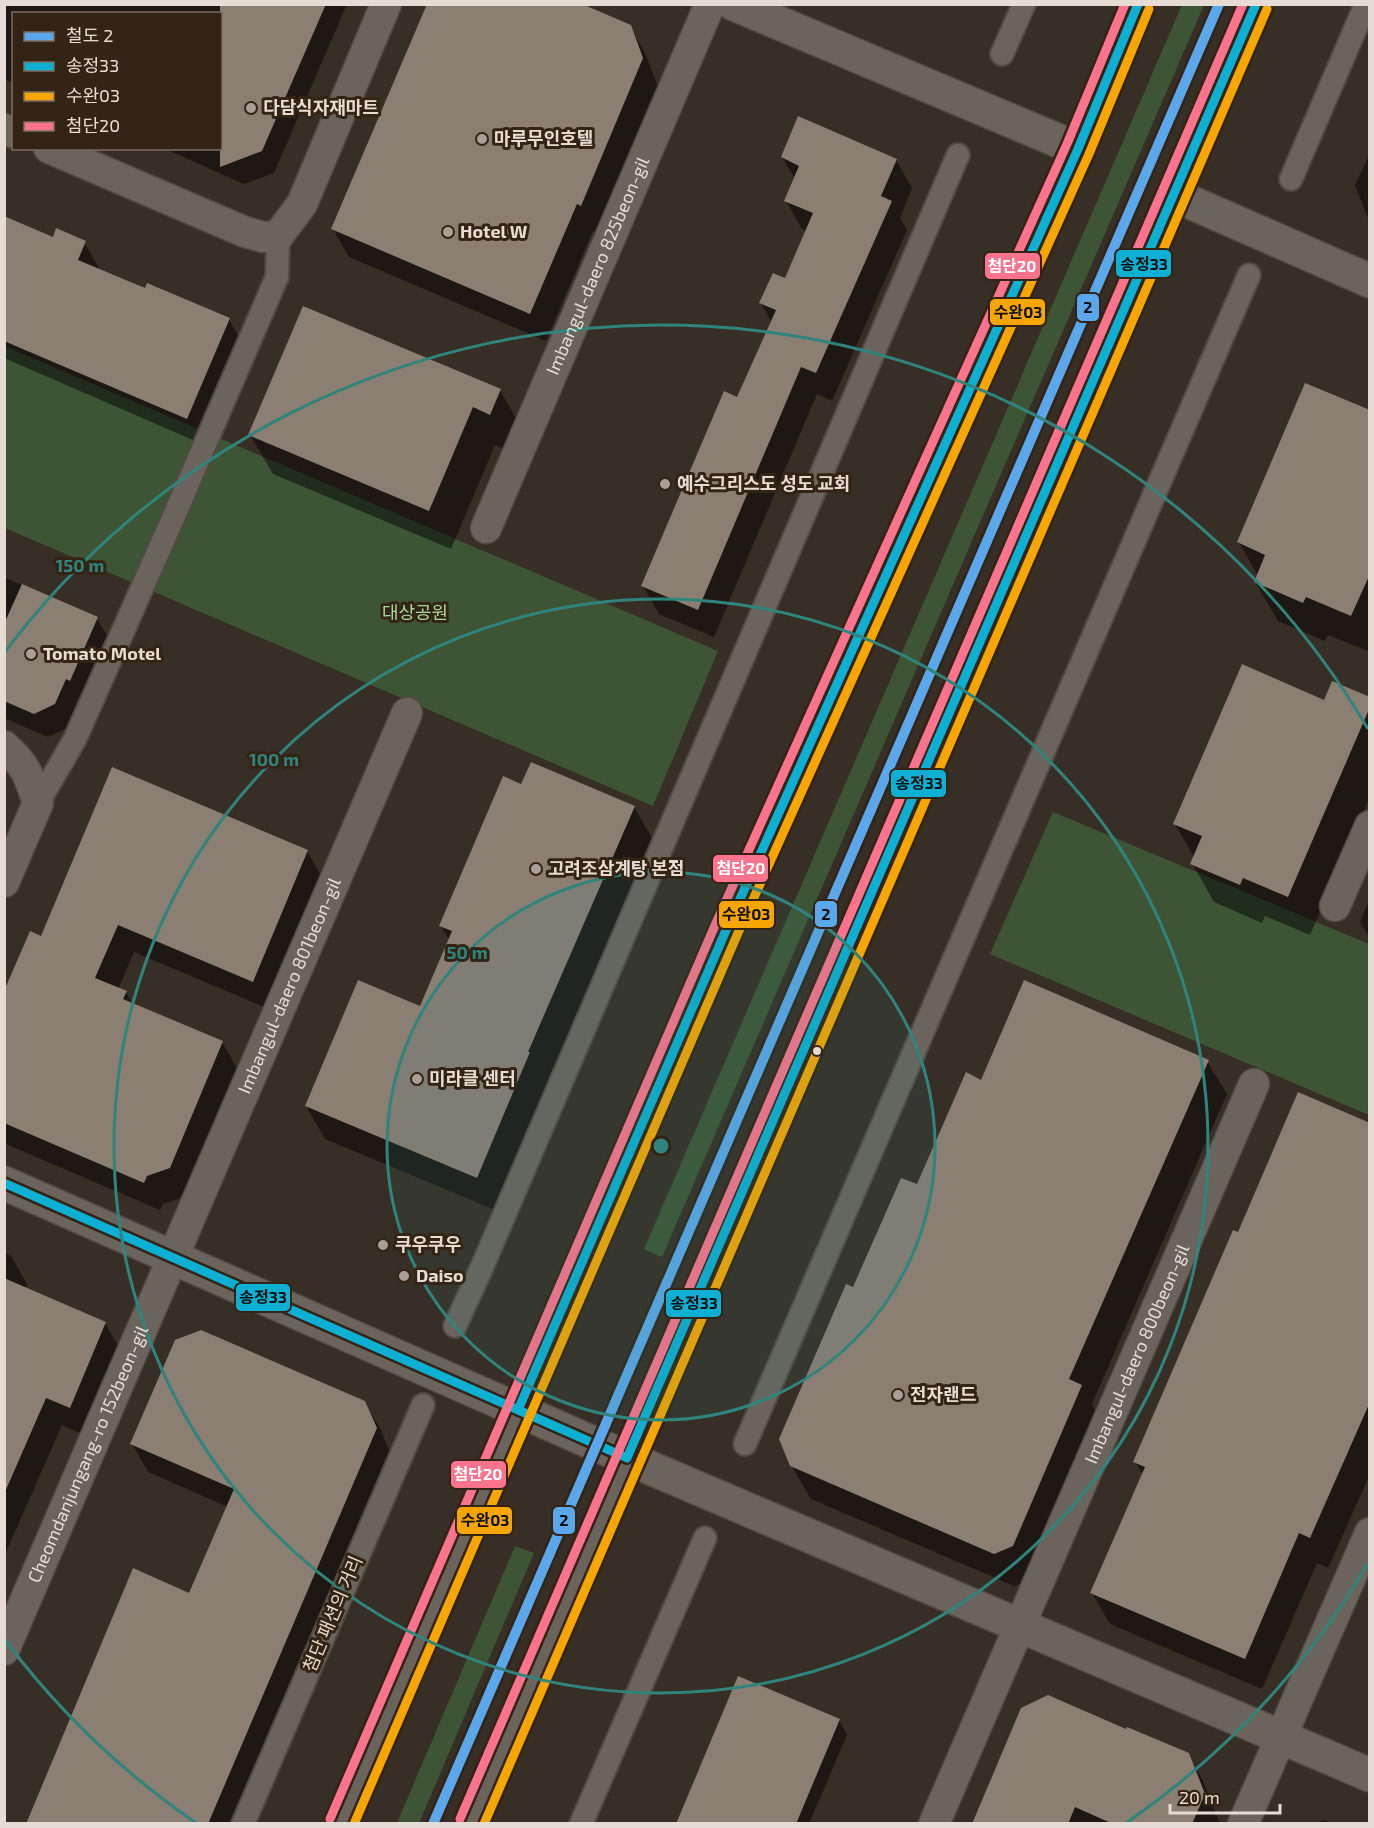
<svg xmlns="http://www.w3.org/2000/svg" width="1374" height="1828" viewBox="0 0 1374 1828" font-family="'Exo 2','Noto Sans KR',sans-serif">
  <style>
    .green { fill: #3e5535 }
    .shadow { fill: #0007 }
    .building { fill: #8b7e73 }
    .lines { fill: none; stroke-linecap: round; stroke-linejoin: round }
    .pedestrian-casing { stroke: #524943; stroke-width: 26 }
    .minor-casing { stroke: #524943; stroke-width: 33 }
    .tertiary-casing { stroke: #524943; stroke-width: 36 }
    .secondary-casing { stroke: #524943; stroke-width: 36 }
    .pedestrian { stroke: #6b645d; stroke-width: 22 }
    .minor { stroke: #6b645d; stroke-width: 30 }
    .tertiary { stroke: #6b645d; stroke-width: 33 }
    .secondary { stroke: #6b645d; stroke-width: 33 }
    .bus-1-casing { stroke: #342415; stroke-width: 14 }
    .bus-2-casing { stroke: #342415; stroke-width: 14 }
    .bus-3-casing { stroke: #342415; stroke-width: 14 }
    .bus-1 { stroke: #0dafd3; stroke-width: 9 }
    .bus-2 { stroke: #f7a600; stroke-width: 9 }
    .bus-3 { stroke: #fc738d; stroke-width: 9 }
    .rail-1-casing { stroke: #342415; stroke-width: 15 }
    .rail-1 { stroke: #5aa8eb; stroke-width: 10 }
    .ring { fill: none; stroke: #2f857d; stroke-width: 3 }
    .poi-dot { fill: #a99f96; stroke: #342415; stroke-width: 2 }
    .bus-dot { fill: #e7dcd3; stroke: #342415; stroke-width: 2 }
    .labels { text-anchor: middle; stroke-width: 6; stroke-linejoin: round; paint-order: stroke }
    .poi-label { font-size: 18px; font-weight: bold; fill: #e7dcd3; stroke: #342415; text-anchor: start }
    .street-label { font-size: 18px; fill: #e7dcd3; stroke: #342415 }
    .park-label { font-size: 18px; fill: #a5d897; stroke: #342415 }
    .centre { fill: #2f857d; stroke: #342415; stroke-width: 3 }
    .ring-label { font-size: 18px; text-anchor: middle; font-weight: bold; fill: #2f857d; stroke: #342415; stroke-width: 6; stroke-linejoin: round; paint-order: stroke }
    .line-badge { stroke: #342415; stroke-width: 2 }
    .badge-label { font-size: 16px; text-anchor: middle; font-weight: bold; fill: #fff }
    .pale-badge-label { font-size: 16px; text-anchor: middle; font-weight: bold; fill: #111 }
  </style>
  <rect width="100%" height="100%" fill="#372e26"/>
  <path class="green" d="M 1182,5 L 1204,5 L 662,1257 L 644,1249 Z
    M 4,346 L 718,651 L 653,806 L 5,528 Z
    M 1053,812 L 1369,944 L 1369,1115 L 990,954 Z
    M 515,1546 L 534,1553 L 419,1823 L 397,1823 Z"/>
  <path class="shadow" d="M 4,4 L 347,4 L 274,173 L 244,184 L 163,148 L 220,148 L 220,14 L 14,14 L 14,83 L 4,79 Z
    M 630,26 L 646,55 L 658,87 L 597,233 L 593,231 L 546,341 L 349,257 L 333,229 Z
    M 1370,153 L 1370,223 L 1355,185 Z
    M 782,157 L 896,160 L 912,188 L 900,218 L 907,230 L 832,401 L 817,394 L 714,637 L 659,614 L 643,586 L 738,399 L 772,323 L 761,303 L 786,280 L 807,231 L 802,229 L 786,201 L 795,179 Z
    M 4,218 L 54,239 L 84,242 L 99,268 L 98,270 L 145,290 L 229,320 L 244,345 L 202,444 L 4,358 Z
    M 500,390 L 522,429 L 512,453 L 495,445 L 451,549 L 273,474 L 250,435 Z
    M 1370,412 L 1370,652 L 1328,635 L 1325,641 L 1278,621 L 1255,582 L 1258,576 L 1239,542 Z
    M 4,577 L 97,619 L 111,642 L 68,728 L 48,737 L 4,718 Z
    M 1370,699 L 1370,797 L 1310,935 L 1265,916 L 1262,923 L 1214,902 L 1192,863 L 1194,857 L 1175,824 L 1325,702 Z
    M 522,786 L 634,807 L 653,840 L 547,1084 L 548,1086 L 495,1210 L 325,1139 L 306,1106 L 421,1008 L 450,941 L 441,926 Z
    M 307,851 L 323,879 L 269,1009 L 134,952 L 118,989 L 126,992 L 133,1005 L 222,1042 L 238,1070 L 186,1196 L 163,1204 L 160,1210 L 8,1145 L 4,1140 L 4,995 L 42,938 Z
    M 1370,899 L 1370,938 L 1360,922 Z
    M 1207,1061 L 1227,1094 L 1092,1404 L 1100,1420 L 1032,1579 L 1014,1586 L 811,1499 L 791,1465 L 854,1289 L 982,1082 Z
    M 1370,1125 L 1370,1474 L 1328,1568 L 1317,1563 L 1262,1689 L 1110,1624 L 1092,1593 L 1143,1475 L 1135,1462 L 1239,1234 Z
    M 4,1253 L 11,1256 L 27,1284 L 25,1289 L 105,1323 L 121,1351 L 86,1436 L 62,1425 L 4,1557 Z
    M 364,1402 L 381,1430 L 392,1458 L 236,1824 L 27,1824 L 190,1595 L 228,1507 L 148,1472 L 132,1444 Z
    M 839,1720 L 847,1735 L 809,1824 L 676,1824 Z
    M 1126,1731 L 1188,1754 L 1203,1781 L 1219,1821 L 1218,1824 L 973,1824 Z
    M 1324,1820 L 1332,1824 L 1314,1824 Z"/>
  <path class="building" d="M 220,4 L 326,4 L 262,151 L 220,167 Z
    M 427,4 L 582,4 L 631,25 L 643,58 L 581,206 L 577,204 L 530,314 L 331,229 Z
    M 798,116 L 897,159 L 881,196 L 892,201 L 816,373 L 801,367 L 698,610 L 641,586 L 724,391 L 737,397 L 776,310 L 759,303 L 773,273 L 785,278 L 813,213 L 784,201 L 799,166 L 781,157 Z
    M 4,216 L 53,237 L 56,228 L 86,241 L 78,260 L 145,288 L 147,283 L 230,318 L 187,419 L 4,341 Z
    M 303,306 L 501,389 L 490,415 L 473,407 L 429,511 L 248,435 Z
    M 1305,383 L 1370,410 L 1370,574 L 1351,616 L 1306,597 L 1303,603 L 1254,582 L 1265,555 L 1237,542 Z
    M 22,584 L 98,617 L 70,681 L 66,679 L 55,704 L 34,714 L 4,701 L 4,624 Z
    M 1242,664 L 1324,700 L 1332,681 L 1370,697 L 1370,707 L 1288,897 L 1243,878 L 1240,885 L 1190,864 L 1202,836 L 1173,824 Z
    M 531,762 L 635,806 L 528,1052 L 530,1052 L 477,1178 L 305,1106 L 358,980 L 420,1006 L 452,931 L 439,926 L 503,776 L 521,784 Z
    M 112,767 L 308,850 L 253,982 L 118,925 L 95,978 L 127,991 L 123,999 L 223,1041 L 170,1168 L 147,1176 L 144,1183 L 4,1123 L 4,991 L 30,931 L 41,936 Z
    M 1024,980 L 1209,1060 L 1069,1379 L 1082,1385 L 1013,1546 L 994,1554 L 790,1466 L 779,1439 L 846,1284 L 853,1287 L 901,1178 L 917,1184 L 966,1072 L 981,1080 Z
    M 1298,1092 L 1370,1123 L 1370,1402 L 1310,1538 L 1299,1533 L 1245,1659 L 1090,1593 L 1145,1467 L 1133,1462 L 1233,1230 L 1238,1232 Z
    M 4,1278 L 106,1322 L 70,1408 L 46,1398 L 5,1492 Z
    M 201,1330 L 365,1401 L 377,1428 L 208,1824 L 26,1824 L 133,1568 L 189,1593 L 234,1489 L 130,1444 L 175,1340 Z
    M 738,1676 L 840,1719 L 796,1824 L 676,1824 Z
    M 1048,1695 L 1126,1729 L 1127,1727 L 1189,1753 L 1205,1794 L 1192,1824 L 1113,1824 L 1075,1807 L 1068,1824 L 972,1824 L 1021,1708 Z"/>
  <g class="lines">
    <g class="pedestrian-casing">
      <path id="pedestrian" d="M 1002,54 L 1024,4
        M 1291,179 L 1366,4
        M 38,803 L 75,739 L 174,516 L 277,277 L 278,236
        M 455,1326 L 482,1267 L 958,155
        M 745,1444 L 1249,275
        M 243,1824 L 423,1405
        M 581,1824 L 705,1538"/>
    </g>
    <g class="minor-casing">
      <g id="minor">
        <path d="M 4,129 L 14,133"/>
        <path d="M 49,148 L 245,232 L 263,237 L 278,236 L 302,204 L 386,4"/>
        <path id="s1" d="M 486,528 L 710,4"/>
        <path d="M 4,746 C 26,765 29,776 38,803 L 4,882"/>
        <path d="M 1335,906 L 1370,826"/>
        <path id="s2" d="M 4,1650 L 407,713"/>
        <path id="s3" d="M 934,1824 L 1254,1084"/>
        <path d="M 1243,1824 L 1370,1533"/>
      </g>
    </g>
    <g class="tertiary-casing">
      <path id="tertiary" d="M 734,4 L 1078,149
        M 1174,195 L 1370,281
        M 4,1183 L 627,1458 L 1370,1775"/>
    </g>
    <g class="secondary-casing">
      <path id="secondary" d="M 341,1824 L 727,928 L 1078,149 L 1138,4
        M 471,1824 L 1256,4"/>
    </g>
    <use href="#pedestrian" class="pedestrian"/>
    <use href="#minor" class="minor"/>
    <use href="#tertiary" class="tertiary"/>
    <use href="#secondary" class="secondary"/>
    <g class="bus-1-casing">
      <path id="bus-1" d="M 4,1183 L 627,1458 L 1256,4
        M 518,1410 L 727,928 L 1078,149 L 1138,4"/>
    </g>
    <g class="bus-2-casing">
      <path id="bus-2" d="M 354,1824 L 738,933 L 1089,154 L 1149,9
        M 484,1824 L 1267,9"/>
    </g>
    <g class="bus-3-casing">
      <path id="bus-3" d="M 330,1819 L 716,923 L 1067,144 L 1125,4
        M 460,1819 L 1243,4"/>
    </g>
    <use href="#bus-1" class="bus-1"/>
    <use href="#bus-2" class="bus-2"/>
    <use href="#bus-3" class="bus-3"/>
    <g class="rail-1-casing">
      <path id="rail-1" d="M 433,1824 L 1219,4"/>
    </g>
    <use href="#rail-1" class="rail-1"/>
  </g>
  <circle cx="661" cy="1146" r="274" fill="#2f857d" fill-opacity=".12"/>
  <g class="ring">
    <circle cx="661" cy="1146" r="274"/>
    <circle cx="661" cy="1146" r="547"/>
    <path d="M1368 1563A821 821 0 0 1 1126 1823M196 1823A821 821 0 0 1 5 1640M5 652A821 821 0 0 1 1368 729"/>
  </g>
  <g class="poi-dot">
    <circle cx="251" cy="108" r="6"/>
    <circle cx="482" cy="139" r="6"/>
    <circle cx="448" cy="232" r="6"/>
    <circle cx="665" cy="484" r="6"/>
    <circle cx="31" cy="654" r="6"/>
    <circle cx="536" cy="869" r="6"/>
    <circle cx="417" cy="1079" r="6"/>
    <circle cx="383" cy="1245" r="6"/>
    <circle cx="404" cy="1276" r="6"/>
    <circle cx="898" cy="1395" r="6"/>
  </g>
  <circle class="bus-dot" cx="817" cy="1051" r="5"/>
  <g class="labels">
    <g class="poi-label">
      <text x="263" y="114">다담식자재마트</text>
      <text x="494" y="145">마루무인호텔</text>
      <text x="460" y="238">Hotel W</text>
      <text x="677" y="490">예수그리스도 성도 교회</text>
      <text x="43" y="660">Tomato Motel</text>
      <text x="548" y="875">고려조삼계탕 본점</text>
      <text x="429" y="1085">미라클 센터</text>
      <text x="395" y="1251">쿠우쿠우</text>
      <text x="416" y="1282">Daiso</text>
      <text x="910" y="1401">전자랜드</text>
    </g>
    <g class="street-label">
      <text dy="6" stroke="none"><textPath href="#s1" startOffset="285">Imbangul-daero 825beon-gil</textPath></text>
      <text dy="6" stroke="none"><textPath href="#s2" startOffset="723">Imbangul-daero 801beon-gil</textPath></text>
      <text dy="6" stroke="none"><textPath href="#s3" startOffset="512">Imbangul-daero 800beon-gil</textPath></text>
      <text dy="6" stroke="none"><textPath href="#s2" startOffset="213">Cheomdanjungang-ro 152beon-gil</textPath></text>
      <text transform="translate(333 1614) rotate(-67)" y="6">첨단 패션의 거리</text>
    </g>
    <g class="park-label">
      <text x="415" y="619">대상공원</text>
    </g>
  </g>
  <circle cx="661" cy="1146" r="9" class="centre"/>
  <g class="ring-label">
    <text x="80" y="572">150 m</text>
    <text x="274" y="766">100 m</text>
    <text x="467" y="959">50 m</text>
  </g>
  <g class="line-badge">
    <rect x="1115" y="249" width="57" height="29" rx="6" fill="#0dafd3"/>
    <rect x="984" y="252" width="57" height="28" rx="6" fill="#fc738d"/>
    <rect x="1076" y="293" width="24" height="29" rx="6" fill="#5aa8eb"/>
    <rect x="989" y="298" width="57" height="28" rx="6" fill="#f7a600"/>
    <rect x="890" y="769" width="57" height="29" rx="6" fill="#0dafd3"/>
    <rect x="712" y="854" width="57" height="29" rx="6" fill="#fc738d"/>
    <rect x="814" y="900" width="24" height="28" rx="6" fill="#5aa8eb"/>
    <rect x="718" y="900" width="57" height="29" rx="6" fill="#f7a600"/>
    <rect x="235" y="1283" width="56" height="29" rx="6" fill="#0dafd3"/>
    <rect x="665" y="1289" width="57" height="29" rx="6" fill="#0dafd3"/>
    <rect x="450" y="1460" width="57" height="29" rx="6" fill="#fc738d"/>
    <rect x="552" y="1506" width="24" height="29" rx="6" fill="#5aa8eb"/>
    <rect x="456" y="1506" width="57" height="29" rx="6" fill="#f7a600"/>
  </g>
  <g class="badge-label">
    <text x="1012" y="272">첨단20</text>
    <text x="741" y="874">첨단20</text>
    <text x="478" y="1480">첨단20</text>
  </g>
  <g class="pale-badge-label">
    <text x="1144" y="270">송정33</text>
    <text x="1088" y="313">2</text>
    <text x="1018" y="318">수완03</text>
    <text x="919" y="789">송정33</text>
    <text x="826" y="920">2</text>
    <text x="746" y="920">수완03</text>
    <text x="263" y="1303">송정33</text>
    <text x="694" y="1309">송정33</text>
    <text x="564" y="1526">2</text>
    <text x="485" y="1526">수완03</text>
  </g>
  <rect width="1374" height="1828" fill="none" stroke="#e7dcd3" stroke-width="12"/>
  <rect x="12" y="12" width="210" height="138" fill="#342415" stroke="#7c6e61" stroke-width="1.5"/>
  <rect x="24" y="32" width="30" height="9" fill="#5aa8eb" stroke="#7c6e61" stroke-width="1.5"/>
  <text x="66" y="42" font-size="18" fill="#e7dcd3">철도 2</text>
  <rect x="24" y="62" width="30" height="9" fill="#0dafd3" stroke="#7c6e61" stroke-width="1.5"/>
  <text x="66" y="72" font-size="18" fill="#e7dcd3">송정33</text>
  <rect x="24" y="92" width="30" height="9" fill="#f7a600" stroke="#7c6e61" stroke-width="1.5"/>
  <text x="66" y="102" font-size="18" fill="#e7dcd3">수완03</text>
  <rect x="24" y="122" width="30" height="9" fill="#fc738d" stroke="#7c6e61" stroke-width="1.5"/>
  <text x="66" y="132" font-size="18" fill="#e7dcd3">첨단20</text>
  <path d="M1170 1804v9h110v-9" fill="none" stroke="#e7dcd3" stroke-width="3"/>
  <text x="1179" y="1804" font-size="18" fill="#e7dcd3" stroke="#342415" stroke-width="4.5" paint-order="stroke">20 m</text>
</svg>
